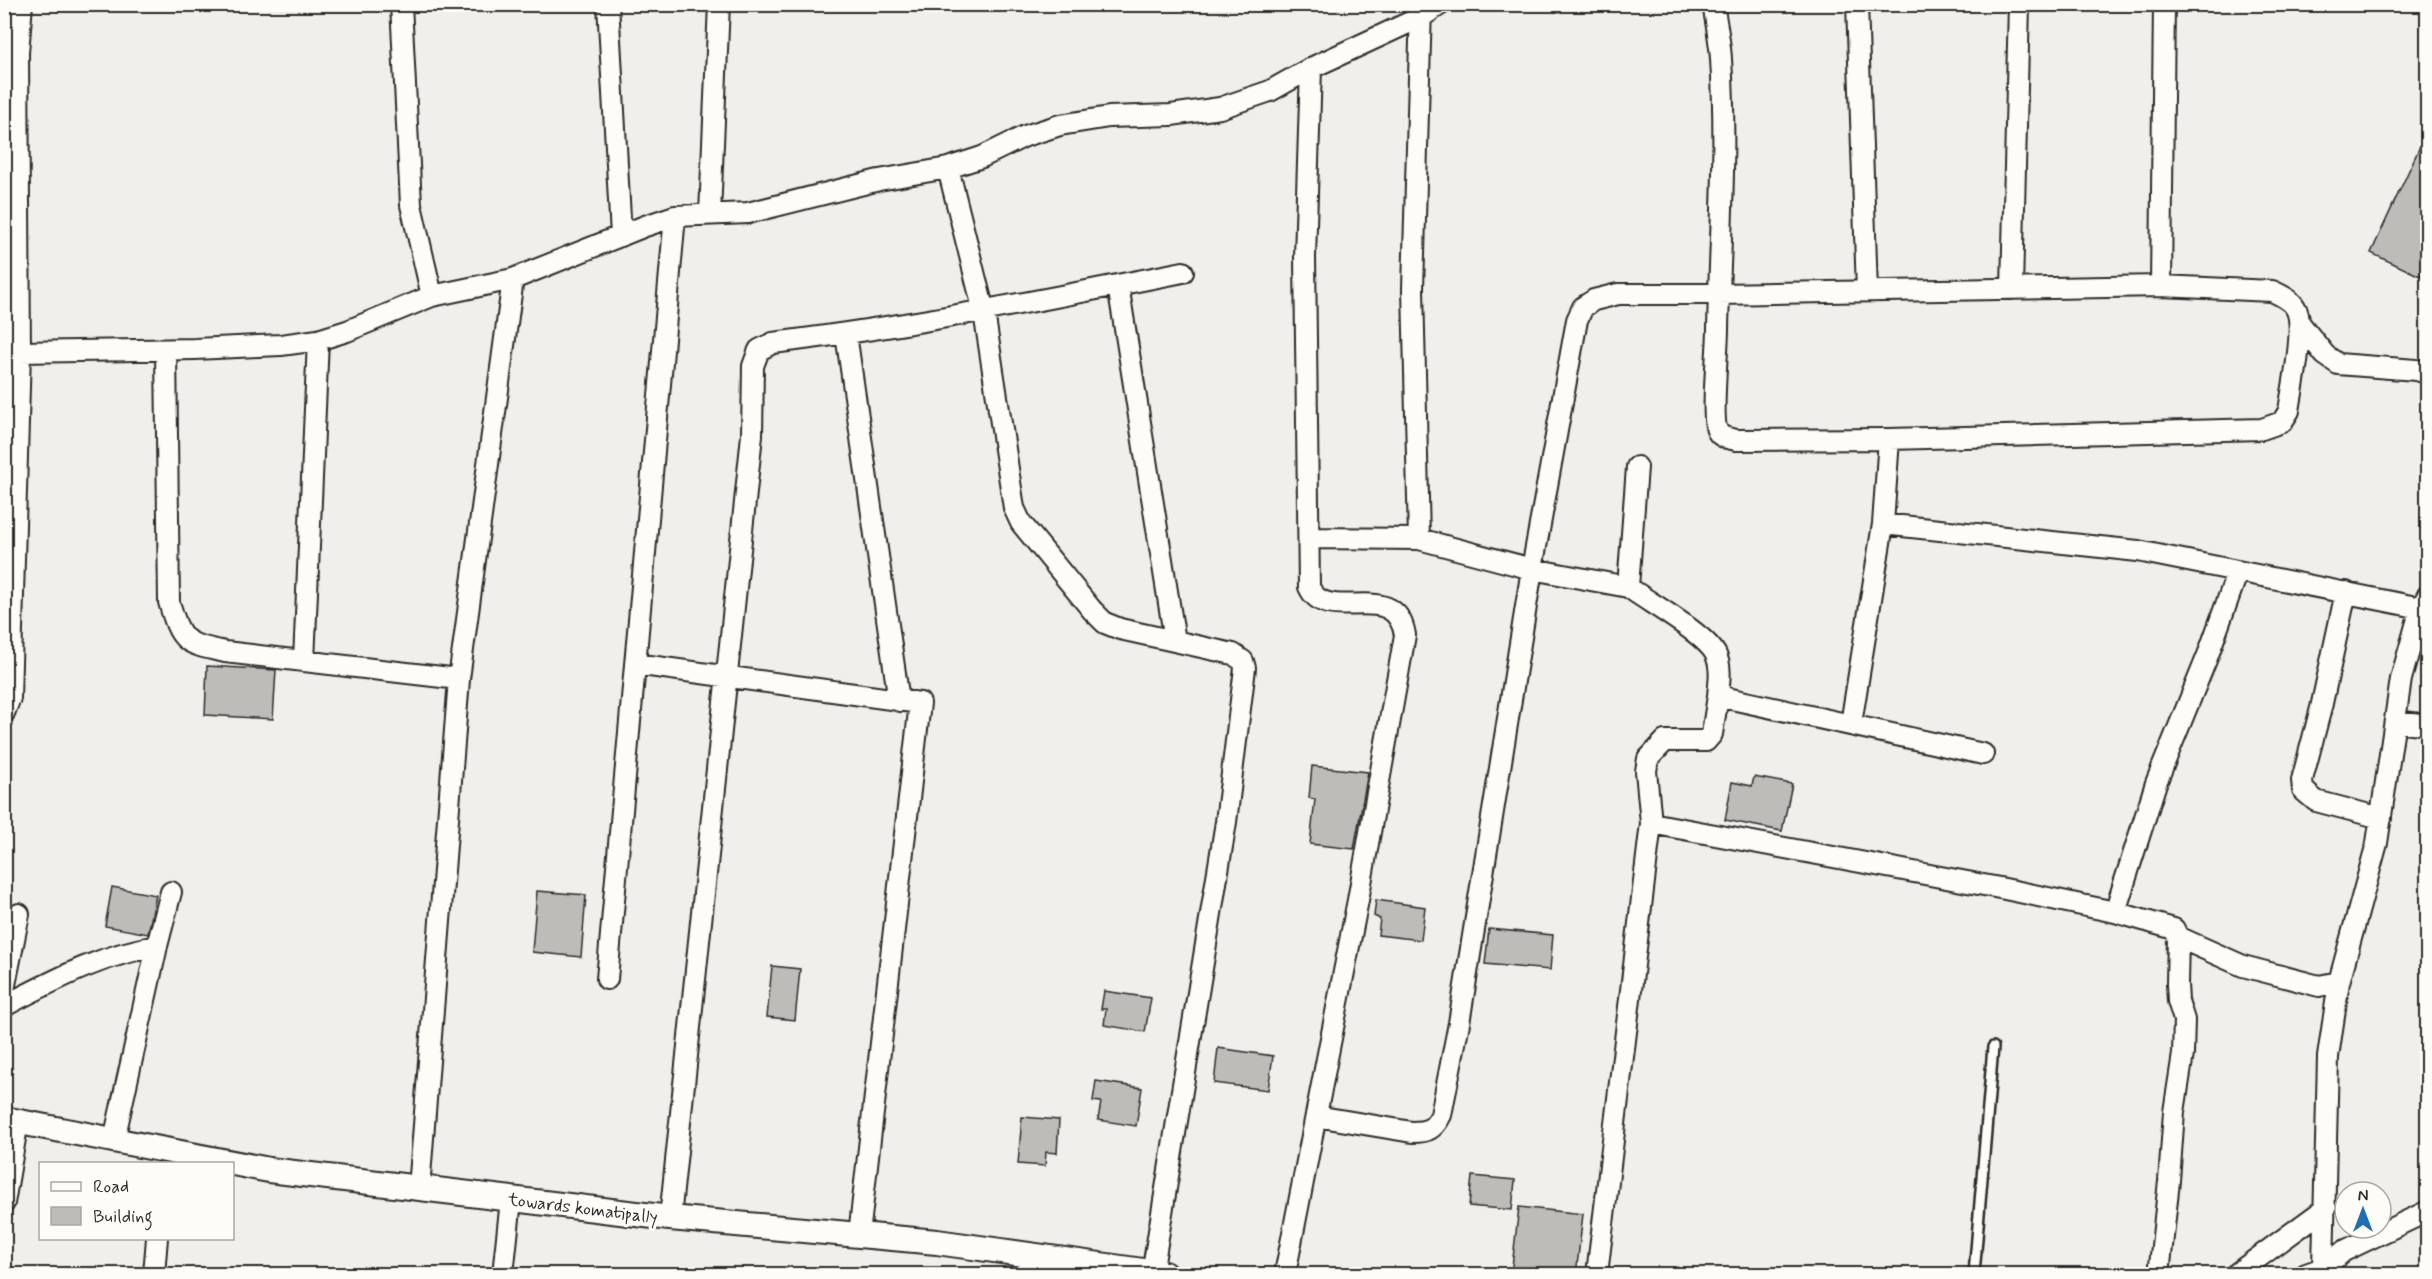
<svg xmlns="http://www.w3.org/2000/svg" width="2432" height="1279" viewBox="0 0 2432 1279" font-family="Mynerve,sans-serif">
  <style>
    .building { fill: #bdbcb8; stroke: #2b2b2b; stroke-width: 1.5 }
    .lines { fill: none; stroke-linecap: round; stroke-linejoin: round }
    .service-casing { stroke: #2b2b2b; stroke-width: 14 }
    .minor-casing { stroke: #2b2b2b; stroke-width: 24 }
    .tertiary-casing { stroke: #2b2b2b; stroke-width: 28 }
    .service { stroke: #fdfcf7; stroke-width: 9 }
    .minor { stroke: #fdfcf7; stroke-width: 20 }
    .tertiary { stroke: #fdfcf7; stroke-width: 24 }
    .labels { text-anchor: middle; stroke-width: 6; stroke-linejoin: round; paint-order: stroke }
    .street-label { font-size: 18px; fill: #2b2b2b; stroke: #fdfcf7 }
  </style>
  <rect width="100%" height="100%" fill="#f0efeb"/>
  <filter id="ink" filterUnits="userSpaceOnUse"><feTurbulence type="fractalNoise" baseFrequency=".0167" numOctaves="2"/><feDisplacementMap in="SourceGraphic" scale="12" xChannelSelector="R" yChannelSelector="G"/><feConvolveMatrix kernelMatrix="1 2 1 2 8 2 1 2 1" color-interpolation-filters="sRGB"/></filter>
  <g filter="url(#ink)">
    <path class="building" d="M 2427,131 L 2427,261 L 2420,276 L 2371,253 Z
      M 207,666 L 276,670 L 273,719 L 205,715 Z
      M 1312,766 L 1368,772 L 1354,849 L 1310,844 L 1315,799 L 1309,798 Z
      M 1754,777 L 1792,784 L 1782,831 L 1725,820 L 1732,782 L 1752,786 Z
      M 112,887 L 156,895 L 148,934 L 105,926 Z
      M 537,891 L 586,895 L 581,957 L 532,952 Z
      M 1376,900 L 1425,907 L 1421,940 L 1378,935 L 1380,919 L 1374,916 Z
      M 1489,929 L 1553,935 L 1550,970 L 1485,964 Z
      M 772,966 L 800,969 L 795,1020 L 767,1017 Z
      M 1104,991 L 1151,998 L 1145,1032 L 1104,1025 L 1106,1009 L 1101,1009 Z
      M 1218,1048 L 1273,1056 L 1268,1090 L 1214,1083 Z
      M 1096,1081 L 1142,1088 L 1136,1126 L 1098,1120 L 1101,1102 L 1093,1101 Z
      M 1022,1117 L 1059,1120 L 1057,1153 L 1046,1152 L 1045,1166 L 1018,1164 Z
      M 1472,1176 L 1515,1180 L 1512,1210 L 1469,1206 Z
      M 1519,1207 L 1583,1214 L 1576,1275 L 1511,1275 Z"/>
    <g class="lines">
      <g class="service-casing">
        <path id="service" d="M 1974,1274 L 1993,1047"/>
      </g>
      <g class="minor-casing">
        <path id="minor" d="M 401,4 L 411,205 L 432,296
          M 608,4 L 621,236
          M 1857,4 L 1867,291
          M 948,168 L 984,312 L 1014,508 L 1021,523 L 1092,610 L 1105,623 L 1120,629 L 1233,654 L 1243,661 L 1245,668 L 1226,822 L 1152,1274
          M 710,214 L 719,4
          M 1118,285 L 1175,641
          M 2161,286 L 2164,4
          M 2012,289 L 2019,4
          M 2301,325 L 2325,355 L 2338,364 L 2416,370 L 2428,373
          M 846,334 L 899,701
          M 166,350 L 169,602 C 181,643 184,643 225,652 L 459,679
          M 4,359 L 20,352 L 195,349 L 281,345 L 318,340 L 347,331 L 432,296 L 513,279 L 645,226 L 675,216 L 748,213 L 879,180 L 948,168 L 982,157 L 1025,136 L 1060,125 L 1109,117 L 1171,115 L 1220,108 L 1270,91 L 1311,68 L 1421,17 L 1441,4
          M 1637,467 L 1628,587 C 1648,602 1706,634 1716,655 C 1722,668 1719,683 1718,696 L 1983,754
          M 1883,524 L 2138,551 L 2421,608
          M 1309,538 L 1419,539 L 1532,569 L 1628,587
          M 1419,539 L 1413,289 L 1421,7
          M 2346,592 L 2321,708 L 2302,780 L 2303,790 L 2316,801 L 2381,818
          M 304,661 L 318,340
          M 635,664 L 920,703 L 859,1235
          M 1718,696 L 1712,734 L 1706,741 L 1665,741 L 1648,759 L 1646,771 L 1651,823 L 2005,889 L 2115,912 L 2174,929 L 2178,937 L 2177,984 L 2178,1001 L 2184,1020 L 2183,1054 L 2174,1112 L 2169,1181 L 2159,1274
          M 4,713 L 10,698 L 20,352 L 18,53 L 22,4
          M 2396,721 L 2428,725
          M 1851,724 L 1883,524 L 1889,439
          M 2115,912 L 2156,783 L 2208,655 L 2238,571
          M 2178,937 L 2243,966 L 2319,986 L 2339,982
          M 607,979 L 675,216
          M 4,990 L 19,914
          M 4,1006 C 55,980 100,955 157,946
          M 1316,1116 L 1412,1132 C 1428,1132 1434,1129 1441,1115 L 1459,1023 L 1532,569 L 1577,320 L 1583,307 L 1594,300 L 1618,294 L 1719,294 L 2161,286 L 2272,291 C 2281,295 2290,299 2295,307 C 2307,324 2292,389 2289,411 L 2282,422 L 2262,429 L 1889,439 L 1736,440 C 1728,438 1720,438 1717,430 C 1711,417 1718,348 1718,329 C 1720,239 1727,149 1721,59 C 1720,41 1716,22 1713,4
          M 114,1140 L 157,946 L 171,892
          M 419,1189 L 459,679 L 513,279
          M 4,1203 L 18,1121
          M 670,1218 L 752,435 L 753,366 L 759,350 L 773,343 C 912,326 1047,299 1183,272
          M 154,1274 L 157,1238
          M 503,1274 L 511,1200
          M 1285,1274 L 1358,900 L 1405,635 C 1395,576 1327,628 1309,587 L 1305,257 L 1311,68
          M 1597,1274 L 1651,823
          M 2236,1274 L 2326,1208
          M 2306,1274 L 2323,1268 L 2344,1251 L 2428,1211
          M 2326,1274 L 2323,1268 L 2328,1057 L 2339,982 L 2377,843 L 2401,679 L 2421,608 L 2428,595"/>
      </g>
      <g class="tertiary-casing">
        <path id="tertiary" d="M 4,1119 L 269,1170 L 670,1218 L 937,1242 L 1164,1274"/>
      </g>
      <use href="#service" class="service"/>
      <use href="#minor" class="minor"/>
      <use href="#tertiary" class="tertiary"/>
    </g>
  </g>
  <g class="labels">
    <g class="street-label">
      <text transform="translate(583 1208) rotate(7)" y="6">towards komatipally</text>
    </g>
  </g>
  <rect width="2432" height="1279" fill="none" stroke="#fdfcf7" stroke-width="24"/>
  <rect x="12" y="12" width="2408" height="1255" fill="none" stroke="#2b2b2b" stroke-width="2" filter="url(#ink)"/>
  <rect x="39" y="1162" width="195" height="78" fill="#fdfcf7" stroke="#a9a8a5" stroke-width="1.5"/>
  <rect x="51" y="1182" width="30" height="9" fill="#fdfcf7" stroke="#a9a8a5" stroke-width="1.5"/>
  <text x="93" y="1192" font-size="18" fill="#2b2b2b">Road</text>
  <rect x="51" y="1207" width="30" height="18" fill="#bdbcb8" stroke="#a9a8a5" stroke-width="1.5"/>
  <text x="93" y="1222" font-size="18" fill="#2b2b2b">Building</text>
  <g transform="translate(2363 1210)"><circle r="28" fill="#fdfcf7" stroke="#a9a8a5" stroke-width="1.5"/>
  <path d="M0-4.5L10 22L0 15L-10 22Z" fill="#1f6fb2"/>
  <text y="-9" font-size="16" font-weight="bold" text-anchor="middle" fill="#2b2b2b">N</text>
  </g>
</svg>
